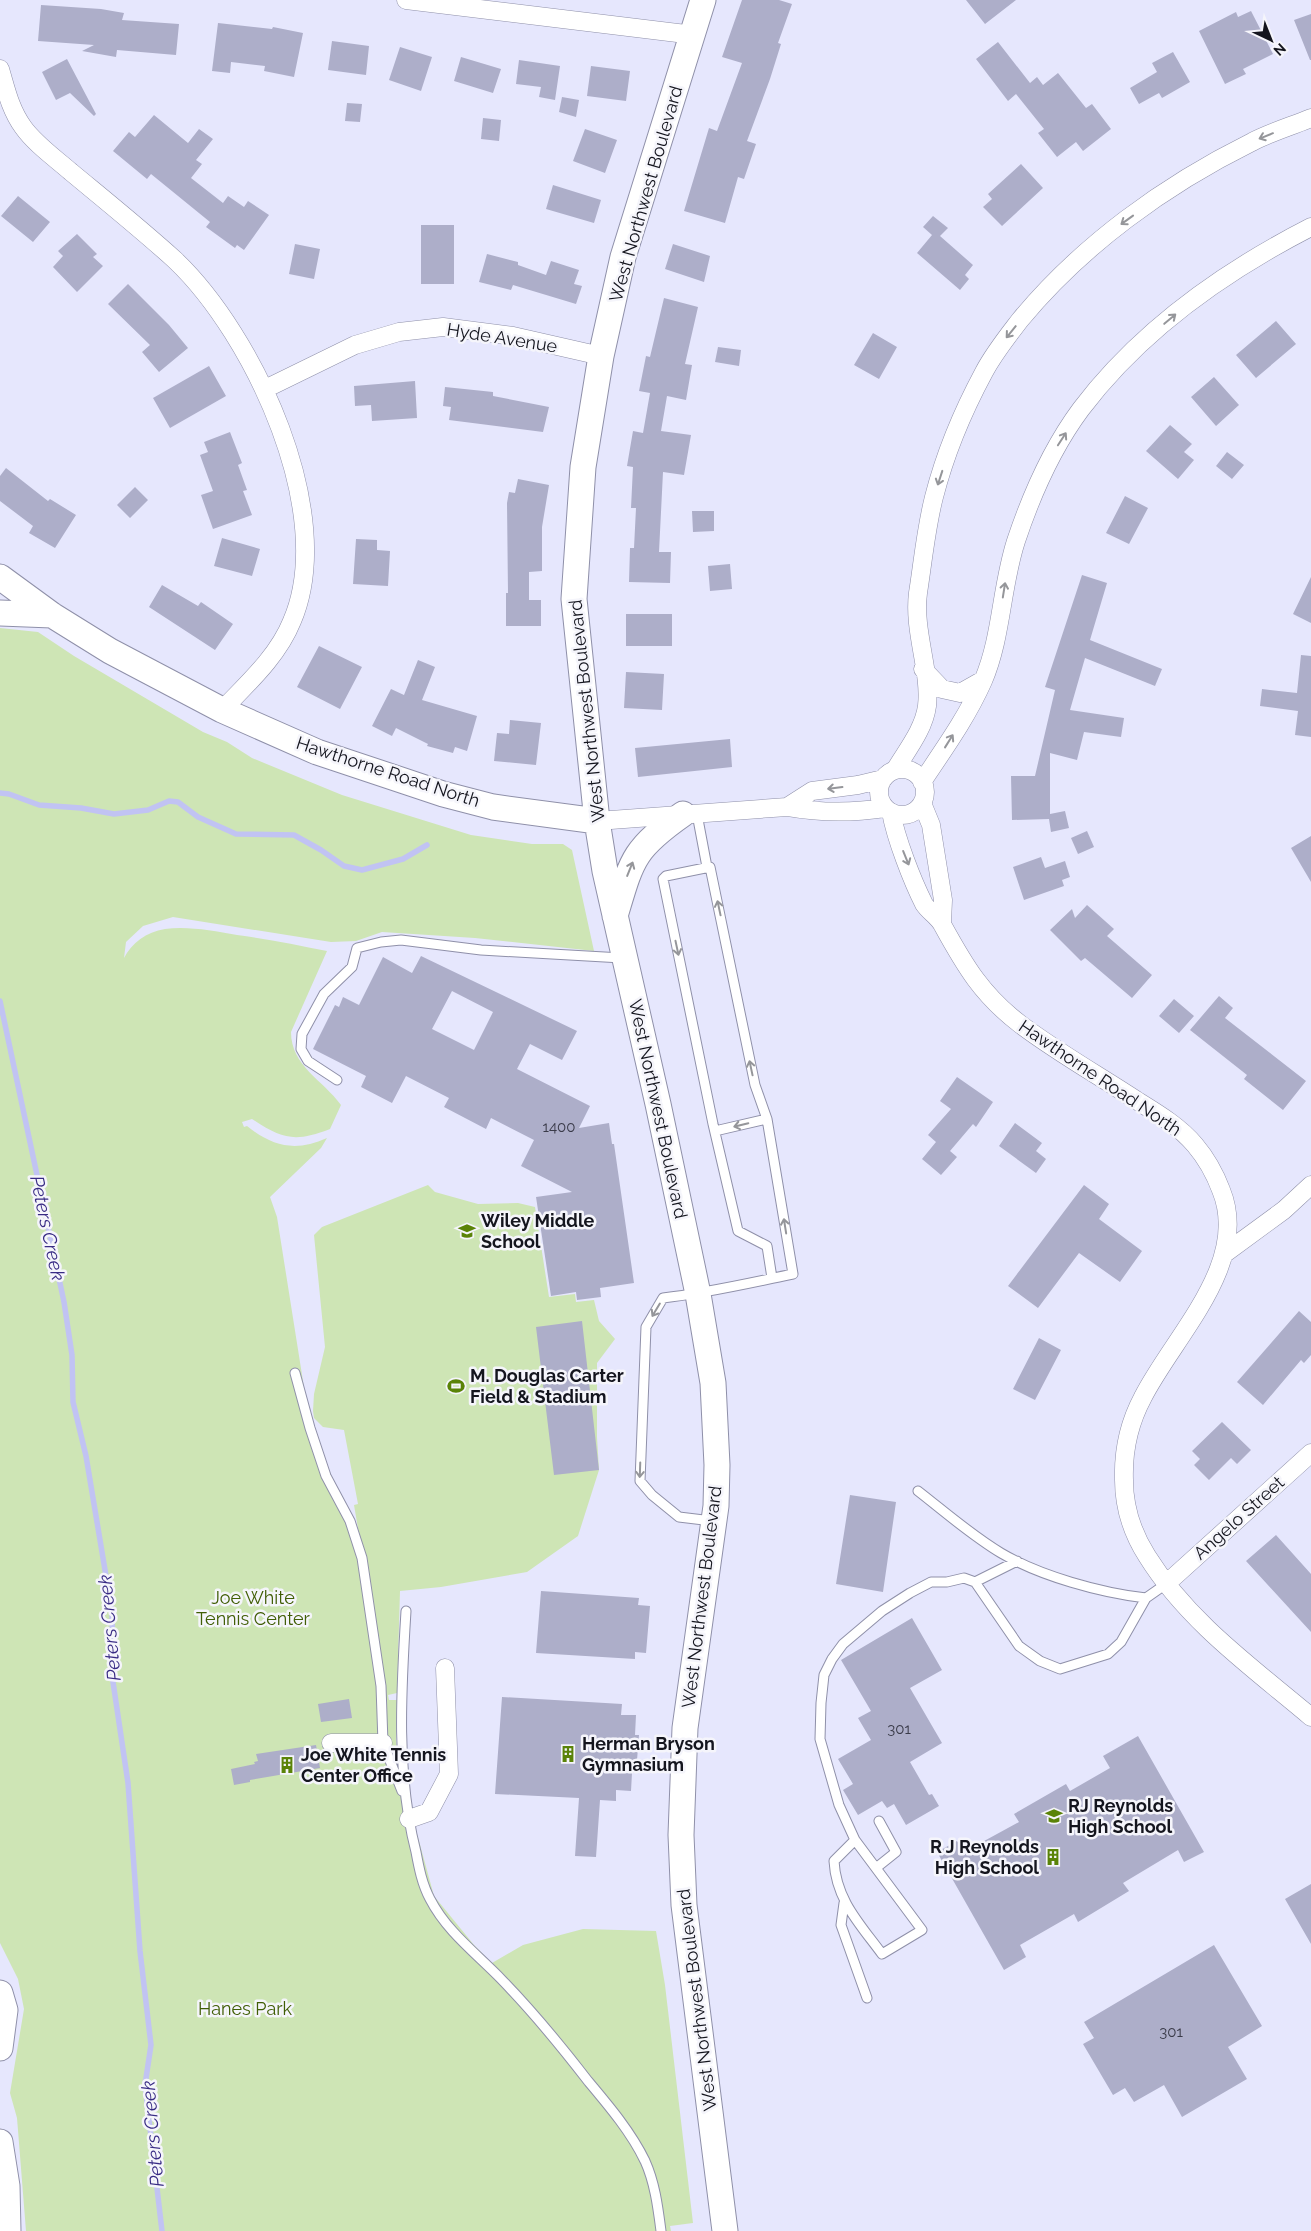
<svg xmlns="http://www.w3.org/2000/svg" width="1311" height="2231" viewBox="0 0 1311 2231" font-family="Raleway,sans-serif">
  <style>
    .green { fill: #cee5b5 }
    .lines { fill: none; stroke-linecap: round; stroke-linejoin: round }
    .stream { stroke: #c1c3f3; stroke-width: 5.5 }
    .building { fill: #adaec9; fill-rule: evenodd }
    .lane-casing { stroke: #8f90a9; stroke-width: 11 }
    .street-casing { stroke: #8f90a9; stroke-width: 19 }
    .secondary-casing { stroke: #8f90a9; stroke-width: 27 }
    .lane { stroke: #fff; stroke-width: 9 }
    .street { stroke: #fff; stroke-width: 18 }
    .secondary { stroke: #fff; stroke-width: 25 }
    .oneway { stroke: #95969a }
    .labels { text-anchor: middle; stroke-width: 5; stroke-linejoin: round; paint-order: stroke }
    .number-label { font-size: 15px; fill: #3a3b49 }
    .street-label { font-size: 18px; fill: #14151e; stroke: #f5f5fb }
    .poi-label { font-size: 18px; font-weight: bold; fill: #14151e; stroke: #f5f5fb; text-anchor: start }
    .park-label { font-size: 18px; fill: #405e05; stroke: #f5f5fb }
    .water-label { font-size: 19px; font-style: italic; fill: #382b84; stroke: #f5f5fb }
  </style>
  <rect width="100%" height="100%" fill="#e6e7fd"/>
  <path class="green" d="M 0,628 L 38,632 L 74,656 L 203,732 L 227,742 L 252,758 L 342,795 L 471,835 L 532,844 L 563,844 L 572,850 L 594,951 L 475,938 L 382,932 L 356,941 L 331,942 L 173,917 L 143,926 L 126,942 L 124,958 C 132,943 146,932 165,929 C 189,926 213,931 237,935 C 267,939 297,945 327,951 L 291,1032 C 291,1066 323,1080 341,1105 L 330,1129 C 296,1142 283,1140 252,1119 L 242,1122 L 244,1127 L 247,1126 C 273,1147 296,1152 327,1138 L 321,1148 L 270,1197 L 277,1217 L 306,1400 L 328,1468 L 360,1540 L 354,1505 L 358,1504 L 344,1430 L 323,1427 L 314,1418 L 313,1411 L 314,1394 L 325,1347 L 314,1235 L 322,1227 L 428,1185 L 435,1192 L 478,1204 L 518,1203 L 535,1207 L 549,1297 L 575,1294 L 576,1302 L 594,1300 L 599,1321 L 615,1339 L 597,1363 L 597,1437 L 599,1470 L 578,1536 L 527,1572 L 441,1587 L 400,1591 L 397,1693 L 388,1695 L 389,1700 L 397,1700 L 396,1740 L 399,1768 L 434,1896 L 474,1945 L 492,1963 L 523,1945 L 583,1929 L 656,1931 L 665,1985 L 693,2223 L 670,2226 L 671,2231 L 26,2231 L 17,2118 L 10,2093 L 24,2009 L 18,1979 L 0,1943 Z"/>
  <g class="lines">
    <path class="stream" d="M 0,793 L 9,794 L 39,805 L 81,808 L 114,814 L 148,810 L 169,801 L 178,802 L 198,817 L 236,834 L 294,835 L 321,850 L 344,866 L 362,870 L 403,859 L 427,845
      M 0,1001 L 64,1302 L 72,1355 L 73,1402 L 86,1456 L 112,1612 L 113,1682 L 128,1783 L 140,1951 L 151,2045 L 145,2085 L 162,2231"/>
  </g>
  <path class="building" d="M 742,0 L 779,0 L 792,4 L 778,43 L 781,44 L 770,79 L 747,141 L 756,144 L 744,179 L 738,177 L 725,223 L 684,211 L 709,128 L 717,131 L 742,63 L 722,57 Z
    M 966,0 L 1016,0 L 985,24 Z
    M 41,5 L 101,9 L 124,13 L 122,20 L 179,24 L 176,55 L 117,50 L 116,57 L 82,51 L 94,45 L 38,41 Z
    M 1251,11 L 1273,54 L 1243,69 L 1246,74 L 1225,84 L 1199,31 L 1236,12 L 1238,17 Z
    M 1311,14 L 1311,60 L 1310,60 L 1294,20 Z
    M 218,23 L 272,29 L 273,27 L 303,33 L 294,77 L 264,71 L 265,66 L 231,62 L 230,73 L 212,71 Z
    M 332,41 L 369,46 L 366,75 L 328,70 Z
    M 998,42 L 1030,83 L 1037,77 L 1043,85 L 1058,73 L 1086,108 L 1092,104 L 1111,129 L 1083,151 L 1076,142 L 1057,157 L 1038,133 L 1044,129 L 1016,94 L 1008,101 L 976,59 Z
    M 400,47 L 432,57 L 421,91 L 389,80 Z
    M 1173,52 L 1190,82 L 1162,98 L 1159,93 L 1139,104 L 1130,88 L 1157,72 L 1152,63 Z
    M 461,57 L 501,69 L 493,93 L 454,81 Z
    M 67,59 L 96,114 L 94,116 L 70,93 L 56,100 L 42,72 Z
    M 519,60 L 560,66 L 555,100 L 539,97 L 541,87 L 516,84 Z
    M 591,66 L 630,71 L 626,101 L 587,96 Z
    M 562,97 L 579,100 L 576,117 L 559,112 Z
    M 347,103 L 362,104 L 360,122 L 345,121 Z
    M 154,115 L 188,143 L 199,129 L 213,139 L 196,160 L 202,164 L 191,178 L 223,203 L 228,196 L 244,207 L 248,201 L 269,215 L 244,250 L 237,245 L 235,248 L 206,227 L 210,222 L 151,174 L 147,179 L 113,151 L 129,132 L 135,137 Z
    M 483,118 L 501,120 L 499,141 L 481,139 Z
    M 585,129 L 617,140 L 605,173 L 573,161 Z
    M 1021,164 L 1043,188 L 1002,226 L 983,207 L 992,199 L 988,194 Z
    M 553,185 L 601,200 L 594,223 L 546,209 Z
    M 18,196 L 50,222 L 33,242 L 1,216 Z
    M 933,216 L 948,228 L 940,236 L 973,265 L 965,275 L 969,279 L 960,290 L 917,253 L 932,235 L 923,227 Z
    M 421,225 L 454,225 L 454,284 L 421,284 Z
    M 77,234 L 97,254 L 93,257 L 103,266 L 77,292 L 53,267 L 63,256 L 58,251 Z
    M 295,244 L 320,249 L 314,279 L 289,274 Z
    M 673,244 L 710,256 L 704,282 L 665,269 Z
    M 487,254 L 518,262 L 518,265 L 546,275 L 551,261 L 579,270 L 574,284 L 582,286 L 576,304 L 513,285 L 511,290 L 479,282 Z
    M 128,284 L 169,325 L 188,348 L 159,372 L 142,352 L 150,345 L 108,304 Z
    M 664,298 L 698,307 L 685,364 L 692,365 L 686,400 L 667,396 L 661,431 L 691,435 L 684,475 L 663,472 L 659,552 L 671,552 L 670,583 L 629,582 L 630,548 L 634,548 L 636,508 L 631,508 L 633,467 L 627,466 L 633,431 L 643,433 L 650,393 L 639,391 L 646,356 L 650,357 Z
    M 1276,321 L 1296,344 L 1256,378 L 1236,355 Z
    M 873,333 L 897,347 L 879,379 L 854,365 Z
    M 718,347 L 741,350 L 739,366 L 715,362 Z
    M 209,366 L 226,396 L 170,428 L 153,398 Z
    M 1214,377 L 1239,405 L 1216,426 L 1191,397 Z
    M 415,381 L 417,418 L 372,421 L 371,405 L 355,406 L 354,386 Z
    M 445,387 L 493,392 L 493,396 L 549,407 L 543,432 L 449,420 L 451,407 L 443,406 Z
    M 1170,425 L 1192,444 L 1184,452 L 1194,460 L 1178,479 L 1146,451 Z
    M 230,432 L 242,463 L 238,465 L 247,490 L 243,491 L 252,515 L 213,529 L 201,495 L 213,491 L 200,455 L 208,452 L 204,442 Z
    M 1227,452 L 1244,465 L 1232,479 L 1216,466 Z
    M 6,468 L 48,501 L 50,499 L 76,515 L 55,548 L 29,533 L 33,526 L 0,501 L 0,476 Z
    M 518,479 L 549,485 L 542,527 L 542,571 L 529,572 L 529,600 L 541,600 L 541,626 L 506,626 L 506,593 L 508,593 L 507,503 L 509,492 L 515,493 Z
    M 135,487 L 148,500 L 130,518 L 117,505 Z
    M 1125,496 L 1148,508 L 1129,544 L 1106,533 Z
    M 692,511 L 714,511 L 714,531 L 693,532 Z
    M 222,538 L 260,549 L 252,576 L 214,566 Z
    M 356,539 L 377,540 L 377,550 L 390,551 L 388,586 L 353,584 Z
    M 730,564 L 732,589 L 710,591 L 708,566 Z
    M 1082,575 L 1107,583 L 1090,640 L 1162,669 L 1155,686 L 1085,658 L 1070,710 L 1124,718 L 1121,737 L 1084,732 L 1077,760 L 1050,753 L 1050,814 L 1065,811 L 1069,828 L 1051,832 L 1049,819 L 1012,820 L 1011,776 L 1035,776 L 1055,690 L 1045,687 Z
    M 1311,577 L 1311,623 L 1293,614 Z
    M 162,585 L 198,606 L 201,602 L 233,624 L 215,650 L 149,607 Z
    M 626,614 L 672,614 L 672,646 L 626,646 Z
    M 319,646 L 362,667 L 340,709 L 297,687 Z
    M 1301,655 L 1311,656 L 1311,737 L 1295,735 L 1298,711 L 1260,706 L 1262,689 L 1297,693 Z
    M 418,660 L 435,667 L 422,700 L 477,716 L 467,751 L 455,747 L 453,753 L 427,746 L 428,744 L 396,728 L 392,736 L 372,726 L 391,689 L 404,695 Z
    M 626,672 L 664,674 L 662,710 L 624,708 Z
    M 510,720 L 541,723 L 536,765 L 494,761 L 497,733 L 509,734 Z
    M 730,739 L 732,767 L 638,777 L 635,748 Z
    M 1087,831 L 1094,847 L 1078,854 L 1071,838 Z
    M 1311,836 L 1311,882 L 1291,848 Z
    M 1041,857 L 1045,868 L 1065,861 L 1070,877 L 1062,880 L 1064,886 L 1024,900 L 1013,867 Z
    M 1087,905 L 1114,929 L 1107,936 L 1152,975 L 1132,998 L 1085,958 L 1081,961 L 1050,930 L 1072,909 L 1075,918 Z
    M 421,956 L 577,1031 L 562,1060 L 530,1044 L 517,1069 L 590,1106 L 579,1128 L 609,1123 L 612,1144 L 614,1144 L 634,1283 L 600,1288 L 601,1297 L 577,1300 L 576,1292 L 551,1296 L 536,1197 L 572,1192 L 521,1166 L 534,1140 L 491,1118 L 486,1129 L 444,1107 L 449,1098 L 406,1076 L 392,1103 L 361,1087 L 366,1076 L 313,1049 L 335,1005 L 339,1007 L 343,997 L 359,1005 L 383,957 L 412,973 ZM 452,991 L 493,1012 L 474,1050 L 432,1029 Z
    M 1219,996 L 1233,1008 L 1225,1018 L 1306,1081 L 1283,1110 L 1244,1079 L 1247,1075 L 1190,1030 Z
    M 1174,999 L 1194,1016 L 1179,1033 L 1159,1016 Z
    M 957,1077 L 993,1102 L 976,1127 L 973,1124 L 950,1151 L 957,1157 L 941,1175 L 922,1159 L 936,1142 L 928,1135 L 951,1109 L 940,1101 Z
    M 1015,1123 L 1042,1143 L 1036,1151 L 1046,1159 L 1036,1173 L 999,1146 Z
    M 1084,1185 L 1109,1204 L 1099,1219 L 1142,1251 L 1120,1282 L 1079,1253 L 1038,1308 L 1008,1286 Z
    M 1299,1311 L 1311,1322 L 1311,1355 L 1304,1363 L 1301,1360 L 1263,1405 L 1237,1382 Z
    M 582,1321 L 599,1470 L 554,1475 L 536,1327 Z
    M 1039,1338 L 1061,1350 L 1035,1400 L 1013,1389 Z
    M 1222,1422 L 1251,1450 L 1237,1464 L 1231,1458 L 1209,1480 L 1194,1465 L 1200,1459 L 1192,1451 Z
    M 850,1495 L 896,1502 L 883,1592 L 836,1584 Z
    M 1276,1535 L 1311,1574 L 1311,1632 L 1246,1561 Z
    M 541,1591 L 639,1598 L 638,1605 L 650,1606 L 646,1653 L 635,1652 L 635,1659 L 536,1653 Z
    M 912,1618 L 942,1670 L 910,1688 L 942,1743 L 910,1762 L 929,1795 L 932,1794 L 939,1806 L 906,1825 L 894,1804 L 887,1808 L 882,1801 L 858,1815 L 843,1790 L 853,1784 L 838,1759 L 871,1740 L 858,1718 L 871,1711 L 841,1660 Z
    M 502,1697 L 622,1704 L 621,1715 L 636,1715 L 635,1735 L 639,1735 L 636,1773 L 632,1773 L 631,1791 L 616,1790 L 616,1801 L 600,1800 L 596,1857 L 575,1856 L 579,1798 L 495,1794 Z
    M 349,1699 L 352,1718 L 321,1722 L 318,1704 Z
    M 1138,1736 L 1204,1852 L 1184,1862 L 1178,1850 L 1123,1883 L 1129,1891 L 1078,1922 L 1074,1914 L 1020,1945 L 1026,1957 L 1004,1970 L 937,1852 L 957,1841 L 964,1852 L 1019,1822 L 1014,1814 L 1066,1784 L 1070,1791 L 1110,1768 L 1103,1756 Z
    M 316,1745 L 320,1768 L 250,1780 L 250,1782 L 234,1785 L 231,1769 L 255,1764 L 254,1762 L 258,1761 L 256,1754 Z
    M 1311,1884 L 1311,1944 L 1285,1899 Z
    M 1214,1945 L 1262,2026 L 1228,2047 L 1247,2079 L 1182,2117 L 1164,2085 L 1134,2102 L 1125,2088 L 1113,2095 L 1083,2044 L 1094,2038 L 1084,2022 Z"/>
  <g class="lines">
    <g class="lane-casing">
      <path id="lane" d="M 697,814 L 707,867
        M 337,1080 L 308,1061 L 301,1049 L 302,1034 L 324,994 L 352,967 L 357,948 L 381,942 L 401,940 L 481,950 L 622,958
        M 715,1131 L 767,1119
        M 295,1373 L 310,1428 L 326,1476 L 350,1521 L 362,1558 L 381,1686 L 383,1743 L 402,1791
        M 918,1491 C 945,1512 971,1535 1001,1553 C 1040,1576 1101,1593 1146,1598
        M 712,1521 L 679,1517 L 652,1495 L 640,1481 L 646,1327 L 663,1298 C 707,1293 750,1283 793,1274 L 767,1119 L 755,1085 L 710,867 L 666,876 L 663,879 L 713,1124 L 738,1231 L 767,1246 L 772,1278
        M 975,1582 L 1017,1561
        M 406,1611 C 401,1691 396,1774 416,1852 C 419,1868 422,1884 430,1899 C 447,1932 477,1954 502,1980 C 533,2012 561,2046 588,2081 C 609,2106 631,2132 645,2161 C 655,2183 658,2208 661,2231
        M 855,1840 L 834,1861 C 836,1900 860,1924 882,1954 L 922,1930 L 855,1840 L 839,1805 L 820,1739 L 821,1703 L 824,1675 L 832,1659 L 843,1644 L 882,1611 L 910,1593 L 931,1582 L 947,1582 L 964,1578 L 975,1582 L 1019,1646 L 1040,1661 L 1060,1669 L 1108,1654 L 1121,1642 L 1146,1598 L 1166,1584
        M 876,1868 L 896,1852 L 879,1821
        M 844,1903 L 841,1925 L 867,1998"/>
    </g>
    <g class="street-casing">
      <path id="street" d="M 406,0 L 694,35
        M 0,69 C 6,89 10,109 23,127 C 35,144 55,158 71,172 C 106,201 142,230 175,260 C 254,335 338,514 292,621 C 278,656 248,683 222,710
        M 265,389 L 355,345 L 399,332 L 443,327 L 513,336 L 601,356
        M 923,669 L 942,689 L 960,693 L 983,680
        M879 792a23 23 0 1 1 46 0a23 23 0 1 1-46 0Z
        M 895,770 C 907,750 924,729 927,706 C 931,671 913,631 918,593 C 923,561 926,528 934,497 C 945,454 963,411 984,372 C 994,353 1007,337 1020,320 C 1082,245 1165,185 1252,142 C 1271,132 1292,126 1311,118
        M 922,782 C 944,749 967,717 983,681 C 1002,637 1001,587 1016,541 C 1031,496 1052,448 1081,409 C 1140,331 1225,271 1311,227
        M 922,803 L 931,825 L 943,900 L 942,922
        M 787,807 L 812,791 L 858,785 L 883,779
        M 891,812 C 896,839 912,880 924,904 C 929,912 939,917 943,926 C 965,966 982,995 1020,1024 C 1057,1052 1098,1075 1136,1100 C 1157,1113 1179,1126 1195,1145 C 1206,1158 1215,1174 1221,1190 C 1251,1263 1174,1336 1143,1397 C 1129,1423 1123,1451 1124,1480 C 1124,1507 1133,1534 1147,1556 C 1188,1622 1253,1668 1311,1717
        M 597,821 L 787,807 C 820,813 852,813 885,808
        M 1224,1254 L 1284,1210 L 1311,1185
        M 1166,1584 L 1311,1453
        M 331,1743 L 383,1743
        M 409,1819 L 429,1812 L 449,1774 L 445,1668"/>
    </g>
    <g class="secondary-casing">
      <path id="secondary" d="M 703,0 L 623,257 L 601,356 L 583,467 L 574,599 L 597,821 L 605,871 L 658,1104 L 698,1294 L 713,1383 L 717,1465 L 716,1506 L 685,1728 L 681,1835 L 684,1905 L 725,2231
        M 0,577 L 52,615 L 110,651 L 222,710 L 317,752 L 443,794 L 493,807 L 597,821
        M 0,613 L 52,615
        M 615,916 C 632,859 633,849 683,814
        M 0,1993 L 5,2010 L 0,2048
        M 0,2142 L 7,2186 L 8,2231"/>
    </g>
    <use href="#lane" class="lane"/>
    <use href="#street" class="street"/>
    <use href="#secondary" class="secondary"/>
  </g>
  <defs><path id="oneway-shaft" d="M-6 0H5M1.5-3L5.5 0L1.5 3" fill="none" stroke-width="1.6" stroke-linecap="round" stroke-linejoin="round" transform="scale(1.25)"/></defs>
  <g class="oneway">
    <use href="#oneway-shaft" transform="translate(1266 136) rotate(158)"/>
    <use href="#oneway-shaft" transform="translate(1127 220) rotate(144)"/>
    <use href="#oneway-shaft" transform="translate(1170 319) rotate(-40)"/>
    <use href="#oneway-shaft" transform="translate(1011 332) rotate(129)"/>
    <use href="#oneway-shaft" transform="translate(1062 439) rotate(-57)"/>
    <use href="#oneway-shaft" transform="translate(940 478) rotate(108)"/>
    <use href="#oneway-shaft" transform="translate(1004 590) rotate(-81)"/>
    <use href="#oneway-shaft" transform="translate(949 741) rotate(-58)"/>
    <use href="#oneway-shaft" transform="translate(835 788) rotate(173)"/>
    <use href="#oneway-shaft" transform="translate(906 858) rotate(68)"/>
    <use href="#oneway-shaft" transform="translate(630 869) rotate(-68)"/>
    <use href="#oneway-shaft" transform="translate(719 908) rotate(-102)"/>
    <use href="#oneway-shaft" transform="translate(677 948) rotate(78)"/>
    <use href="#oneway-shaft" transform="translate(751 1068) rotate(-102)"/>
    <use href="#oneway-shaft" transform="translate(741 1125) rotate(167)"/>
    <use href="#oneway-shaft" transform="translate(785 1226) rotate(-99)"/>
    <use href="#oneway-shaft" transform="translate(656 1310) rotate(121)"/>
    <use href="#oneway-shaft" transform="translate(640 1470) rotate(92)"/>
  </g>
  <defs>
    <g id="school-bare" transform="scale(1.35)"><path d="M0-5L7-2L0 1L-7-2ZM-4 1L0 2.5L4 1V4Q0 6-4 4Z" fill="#5a8308" stroke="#f5f5fb" stroke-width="2.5" paint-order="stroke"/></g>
    <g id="stadium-bare" transform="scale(1.35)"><path d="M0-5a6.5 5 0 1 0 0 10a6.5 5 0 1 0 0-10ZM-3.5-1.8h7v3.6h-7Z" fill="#5a8308" stroke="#f5f5fb" stroke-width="2.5" paint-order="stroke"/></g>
    <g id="building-bare" transform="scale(1.35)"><path d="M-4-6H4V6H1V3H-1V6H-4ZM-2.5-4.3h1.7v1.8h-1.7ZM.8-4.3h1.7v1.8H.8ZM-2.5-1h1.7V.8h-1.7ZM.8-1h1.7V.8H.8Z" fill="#5a8308" stroke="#f5f5fb" stroke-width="2.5" paint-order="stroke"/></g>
  </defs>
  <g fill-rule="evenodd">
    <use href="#school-bare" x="467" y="1231"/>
    <use href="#stadium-bare" x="456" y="1386"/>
    <use href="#building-bare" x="568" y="1754"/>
    <use href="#building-bare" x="287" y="1765"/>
    <use href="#school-bare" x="1054" y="1816"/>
    <use href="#building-bare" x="1053" y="1857"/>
  </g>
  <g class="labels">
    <g class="number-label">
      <text x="559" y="1132">1400</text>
      <text x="899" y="1734">301</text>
      <text x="1171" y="2037">301</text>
    </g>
    <g class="street-label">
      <text transform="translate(646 194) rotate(-74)" y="6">West Northwest Boulevard</text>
      <text transform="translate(502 338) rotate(9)" y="6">Hyde Avenue</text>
      <text transform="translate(587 711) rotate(-96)" y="6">West Northwest Boulevard</text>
      <text transform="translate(388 772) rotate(18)" y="6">Hawthorne Road North</text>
      <text transform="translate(1100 1078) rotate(34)" y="6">Hawthorne Road North</text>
      <text transform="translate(658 1109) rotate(78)" y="6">West Northwest Boulevard</text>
      <text transform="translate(1239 1518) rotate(-42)" y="6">Angelo Street</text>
      <text transform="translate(702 1597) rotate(-83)" y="6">West Northwest Boulevard</text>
      <text transform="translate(697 2000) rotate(-97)" y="6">West Northwest Boulevard</text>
    </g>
    <g class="poi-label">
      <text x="481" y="1227">Wiley Middle<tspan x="481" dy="21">School</tspan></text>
      <text x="470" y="1382">M. Douglas Carter<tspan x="470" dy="21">Field &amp; Stadium</tspan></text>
      <text x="582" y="1750">Herman Bryson<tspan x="582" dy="21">Gymnasium</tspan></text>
      <text x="301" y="1761">Joe White Tennis<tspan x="301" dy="21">Center Office</tspan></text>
      <text x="1068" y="1812">RJ Reynolds<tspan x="1068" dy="21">High School</tspan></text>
      <text x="1039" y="1853" text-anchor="end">R J Reynolds<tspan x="1039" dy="21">High School</tspan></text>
    </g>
    <g class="park-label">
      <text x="253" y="1604">Joe White<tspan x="253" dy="21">Tennis Center</tspan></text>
      <text x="245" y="2015">Hanes Park</text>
    </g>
    <g class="water-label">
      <text transform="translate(48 1228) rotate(78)" y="7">Peters Creek</text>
      <text transform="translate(109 1628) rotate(-95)" y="7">Peters Creek</text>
      <text transform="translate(152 2134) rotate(-95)" y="7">Peters Creek</text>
    </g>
  </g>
  <g transform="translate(1271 40) rotate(137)" stroke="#f5f5fb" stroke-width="4" paint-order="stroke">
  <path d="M0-4L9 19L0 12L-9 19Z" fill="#14151e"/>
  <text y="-8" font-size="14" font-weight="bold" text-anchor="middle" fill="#14151e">N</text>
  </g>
</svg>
